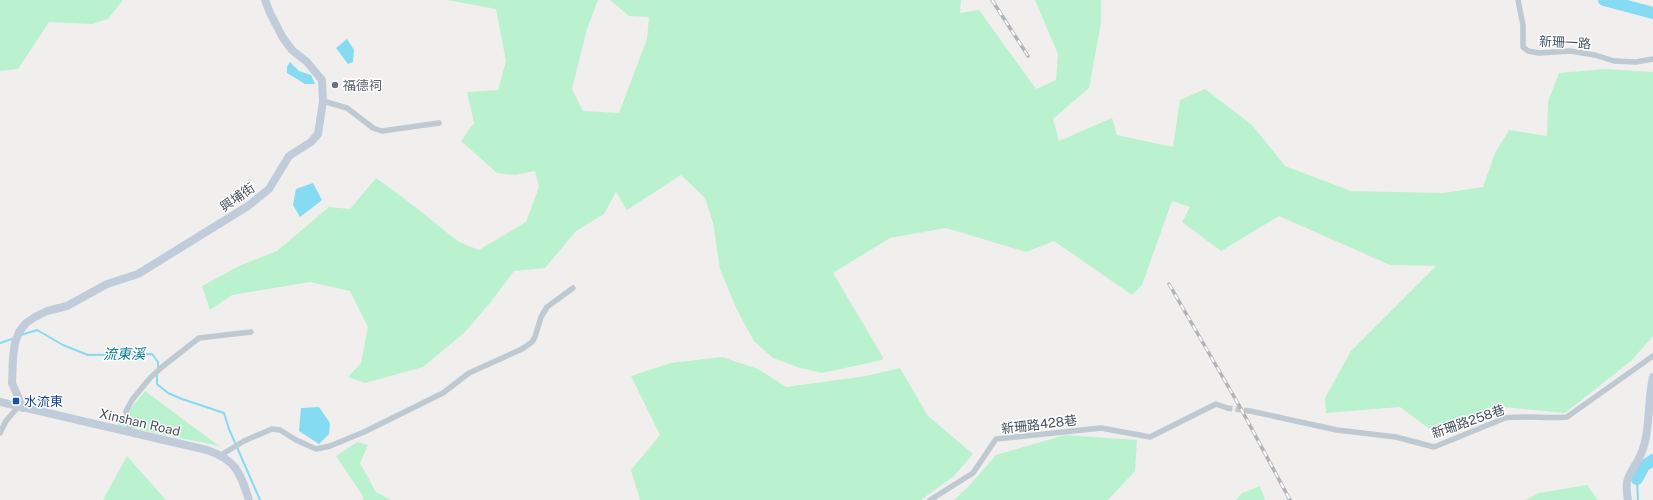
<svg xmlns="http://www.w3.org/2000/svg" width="1653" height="500" viewBox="0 0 1653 500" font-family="'Public Sans','Noto Sans TC',sans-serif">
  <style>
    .green { fill: #baf2cf }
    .water { fill: #84dbf2 }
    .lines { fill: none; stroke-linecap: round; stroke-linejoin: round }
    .stream { stroke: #84dbf2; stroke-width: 2 }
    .river { stroke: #84dbf2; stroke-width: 12 }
    .street-tunnel { stroke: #c6c7ca; stroke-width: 5.5; stroke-dasharray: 5.5 3; stroke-linecap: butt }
    .street { stroke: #bec9d2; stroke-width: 5.5 }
    .secondary { stroke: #c0ccd9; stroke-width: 8 }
    .rail-casing { stroke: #b0b4b9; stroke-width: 3.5 }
    .rail { stroke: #fff; stroke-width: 2; stroke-dasharray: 6; stroke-linecap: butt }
    .worship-dot { fill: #6b7280; stroke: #fff; stroke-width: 1.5 }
    .transit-dot { fill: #1a4fb4; stroke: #fff; stroke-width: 1.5 }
    .labels { text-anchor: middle; stroke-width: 3; stroke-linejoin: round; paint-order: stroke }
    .street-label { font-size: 13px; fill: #45525d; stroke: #fff }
    .worship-label { font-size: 13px; fill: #5b616d; stroke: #fff; text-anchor: start }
    .transit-label { font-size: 13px; fill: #164399; stroke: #fff; text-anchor: start }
    .water-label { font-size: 14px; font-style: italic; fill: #057b9b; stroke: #fff }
  </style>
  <rect width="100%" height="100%" fill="#f1eeee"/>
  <path class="green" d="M 0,0 L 123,0 L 108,19 L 92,24 L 49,22 L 18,69 L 0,71 Z
    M 447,0 L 598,0 L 587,29 L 572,89 L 583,111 L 619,113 L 647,39 L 649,17 L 629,16 L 610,0 L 961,0 L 960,13 L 979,10 L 1036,89 L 1056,80 L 1058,54 L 1035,0 L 1101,0 L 1101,23 L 1089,88 L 1053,119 L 1059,141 L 1112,118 L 1117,135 L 1173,147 L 1180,100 L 1205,89 L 1252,125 L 1285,166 L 1351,191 L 1443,193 L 1483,187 L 1495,153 L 1509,130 L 1547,136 L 1548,102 L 1559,73 L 1606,69 L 1653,72 L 1653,336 L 1631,361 L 1565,413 L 1503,407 L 1431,430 L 1400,407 L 1326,413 L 1325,398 L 1351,351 L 1436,266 L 1390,265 L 1279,216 L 1221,251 L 1182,222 L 1190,207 L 1172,201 L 1142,285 L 1132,295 L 1054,241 L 1026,252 L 946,228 L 890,238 L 833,273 L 883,357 L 882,360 L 822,373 L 797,367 L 773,358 L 754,341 L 737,310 L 720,269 L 713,223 L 705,198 L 681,175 L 627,210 L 616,192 L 604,214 L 576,231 L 545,268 L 514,271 L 490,303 L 464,333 L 423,367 L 365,383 L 348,377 L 361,363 L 368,327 L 350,291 L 310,282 L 232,295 L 210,310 L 202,286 L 241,265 L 277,251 L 329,207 L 350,209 L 376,178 L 405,199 L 459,242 L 479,250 L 526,222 L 539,187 L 535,171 L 515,175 L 497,173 L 461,141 L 474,123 L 467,92 L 498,90 L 506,61 L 496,9 Z
    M 722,357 L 758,369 L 786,387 L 866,376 L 900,368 L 928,416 L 973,454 L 954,476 L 921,500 L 640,500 L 631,470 L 660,435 L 631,376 L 671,363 Z
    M 145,391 L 219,446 L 117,425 Z
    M 1065,435 L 1137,440 L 1135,471 L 1108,500 L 954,500 L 968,487 L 996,455 Z
    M 357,442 L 368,445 L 360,463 L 376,492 L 391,500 L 363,500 L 363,496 L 336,456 Z
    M 127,456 L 166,500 L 103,500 Z
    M 1587,485 L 1598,500 L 1525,500 L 1539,493 Z
    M 1260,486 L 1265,500 L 1236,500 L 1242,493 Z"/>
  <path class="water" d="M 347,39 L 354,50 L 353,62 L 348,64 L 336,48 Z
    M 290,62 L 299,71 L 311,75 L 315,84 L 305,84 L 287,73 L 287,67 Z
    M 313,183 L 322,200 L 300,217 L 293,205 L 296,189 Z
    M 319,407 L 330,423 L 329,434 L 319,444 L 299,431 L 301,408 Z"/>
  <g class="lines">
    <path class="stream" d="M 21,335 L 37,330 L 63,345 L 88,355 L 152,354 L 158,362 L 158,369
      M 0,343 L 15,338
      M 157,373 L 157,384 L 168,393 L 182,399 L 224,413 L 229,429 L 260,500
      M 1637,479 L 1638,500"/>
    <path class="river" d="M 1604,0 L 1653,13
      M 1637,479 L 1644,466 L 1653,460"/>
    <path class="street-tunnel" d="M 1227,408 L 1250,411"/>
    <path class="street" d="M 1518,0 L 1523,25 L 1523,47 L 1528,51 L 1539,53 L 1570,51 L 1595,55 L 1614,61 L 1636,62 L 1653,59
      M 323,101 L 347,108 L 373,128 L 382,131 L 439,123
      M 1250,411 L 1337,430 L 1396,437 L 1434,447 L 1505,418 C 1526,415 1547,419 1567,417 L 1653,356
      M 130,432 L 126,411 L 132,400 L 150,378 L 162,367 L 199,338 L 251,332
      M 0,433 L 6,421 L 19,406
      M 221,455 L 244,441 L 272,429 L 280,430 L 296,440 L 316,449 L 330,446 L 364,432 L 443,393 L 469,373 L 522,349 L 532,342 L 535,337 L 541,317 L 547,307 L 573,288
      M 930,500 L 973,473 L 996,439 L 1101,428 L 1150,437 L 1216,404 L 1227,408"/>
    <path class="secondary" d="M 0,402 L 207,450 C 236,460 240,472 249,500
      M 23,408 L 12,383 L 13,357 L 15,343 L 19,332 L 26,323 L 35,317 L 47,311 L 67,306 L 107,284 L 138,274 L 248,206 L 269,189 L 289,156 L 311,142 L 318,134 L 323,101 L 322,80 L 307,62 L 292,50 L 283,38 L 270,13 L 265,0
      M 1628,500 C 1623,475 1632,475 1641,454 C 1651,430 1647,403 1653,377"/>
    <g class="rail-casing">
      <path id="rail" d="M 992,0 L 1028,56
        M 1169,284 L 1240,407 L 1290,500"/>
    </g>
    <use href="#rail" class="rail"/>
  </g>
  <circle class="worship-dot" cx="335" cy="85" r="4"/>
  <rect class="transit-dot" x="12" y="397" width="8" height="8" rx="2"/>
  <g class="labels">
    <g class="street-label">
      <text transform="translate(1565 42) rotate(3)" y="5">新珊一路</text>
      <text transform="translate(237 197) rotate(-35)" y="5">興埔街</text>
      <text transform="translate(1468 421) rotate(-19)" y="5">新珊路258巷</text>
      <text transform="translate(140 422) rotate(13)" y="5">Xinshan Road</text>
      <text transform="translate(1039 424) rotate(-7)" y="5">新珊路428巷</text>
    </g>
    <g class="worship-label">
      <text x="343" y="90">福德祠</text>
    </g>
    <g class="transit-label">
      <text x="24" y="406">水流東</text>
    </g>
    <g class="water-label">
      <text transform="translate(124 354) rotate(-1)" y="5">流東溪</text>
    </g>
  </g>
</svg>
